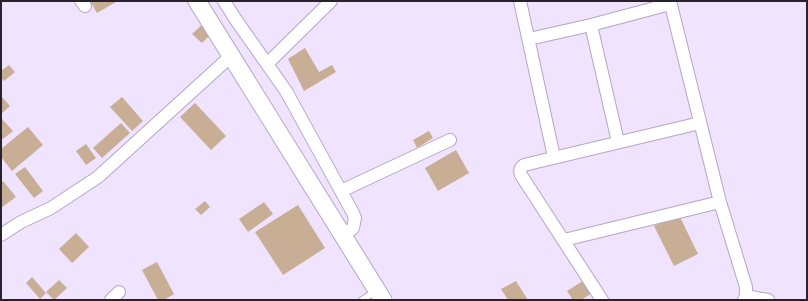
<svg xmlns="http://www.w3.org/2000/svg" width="808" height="301" viewBox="0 0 808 301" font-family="'IBM Plex Sans',sans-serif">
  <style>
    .building { fill: #c8ae95 }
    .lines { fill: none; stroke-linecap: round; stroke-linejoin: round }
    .lane-casing { stroke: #b4a6c6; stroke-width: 8 }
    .street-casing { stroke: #b4a6c6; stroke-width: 14 }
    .secondary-casing { stroke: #b4a6c6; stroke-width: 19 }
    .lane { stroke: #fff; stroke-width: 6 }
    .street { stroke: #fff; stroke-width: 12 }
    .secondary { stroke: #fff; stroke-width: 17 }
  </style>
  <rect width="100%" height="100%" fill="#efe3fe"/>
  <path class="building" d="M 90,1 L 115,1 L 116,2 L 97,13 Z
    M 203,24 L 212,33 L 202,43 L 192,34 Z
    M 305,48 L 319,72 L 332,65 L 336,72 L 304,91 L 288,59 Z
    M 9,65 L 15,72 L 4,81 L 1,77 L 1,71 Z
    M 1,96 L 10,106 L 1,114 Z
    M 122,97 L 143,121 L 132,131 L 110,107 Z
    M 195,103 L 226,136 L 211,150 L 180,117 Z
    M 1,118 L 13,131 L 3,139 L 1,137 Z
    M 121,123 L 130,133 L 102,158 L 93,148 Z
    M 28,127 L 43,145 L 12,171 L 1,157 L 1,149 Z
    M 429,131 L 433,138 L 417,148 L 413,140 Z
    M 86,144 L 96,158 L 86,165 L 76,151 Z
    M 456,150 L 469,173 L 438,191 L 425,168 Z
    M 25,167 L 43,191 L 34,198 L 15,174 Z
    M 3,181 L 16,197 L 1,208 L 1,183 Z
    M 205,201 L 210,207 L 201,215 L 195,209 Z
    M 264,202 L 273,214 L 248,232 L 239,219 Z
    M 298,205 L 325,248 L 283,275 L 255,232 Z
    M 679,215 L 698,254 L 674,266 L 654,226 Z
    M 76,233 L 89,247 L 72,263 L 59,249 Z
    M 157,262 L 174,294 L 164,300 L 158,300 L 142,270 Z
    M 32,277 L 46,293 L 40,299 L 26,283 Z
    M 586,279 L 594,292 L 581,300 L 573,300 L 567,291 Z
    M 59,280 L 67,288 L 54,300 L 46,292 Z
    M 516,281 L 528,300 L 508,300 L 501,289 Z"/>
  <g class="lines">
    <g class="lane-casing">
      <path id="lane" d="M 362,300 L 376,291"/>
    </g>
    <g class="street-casing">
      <path id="street" d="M 81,1 L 85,6
        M 224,1 L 236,20 L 286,91 L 353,213 L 355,218 L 353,228 L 343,236
        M 520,1 L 554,157
        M 670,1 L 720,202 L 746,287 L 746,296 L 744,300
        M 591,25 L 618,142
        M 529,39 L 591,25 L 670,4
        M 267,64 L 331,1
        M 341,191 L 450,140
        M 1,235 L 21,222 L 51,208 L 98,177 L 231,56
        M 564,240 L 720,202
        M 746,296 L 768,300
        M 111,300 L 119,292
        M 602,300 L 521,175 C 519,170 520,168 524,165 L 700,123"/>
    </g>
    <g class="secondary-casing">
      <path id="secondary" d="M 197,1 L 383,300"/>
    </g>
    <use href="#lane" class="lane"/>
    <use href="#street" class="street"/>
    <use href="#secondary" class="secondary"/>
  </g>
  <rect width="808" height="301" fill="none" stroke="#27222e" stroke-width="4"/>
</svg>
